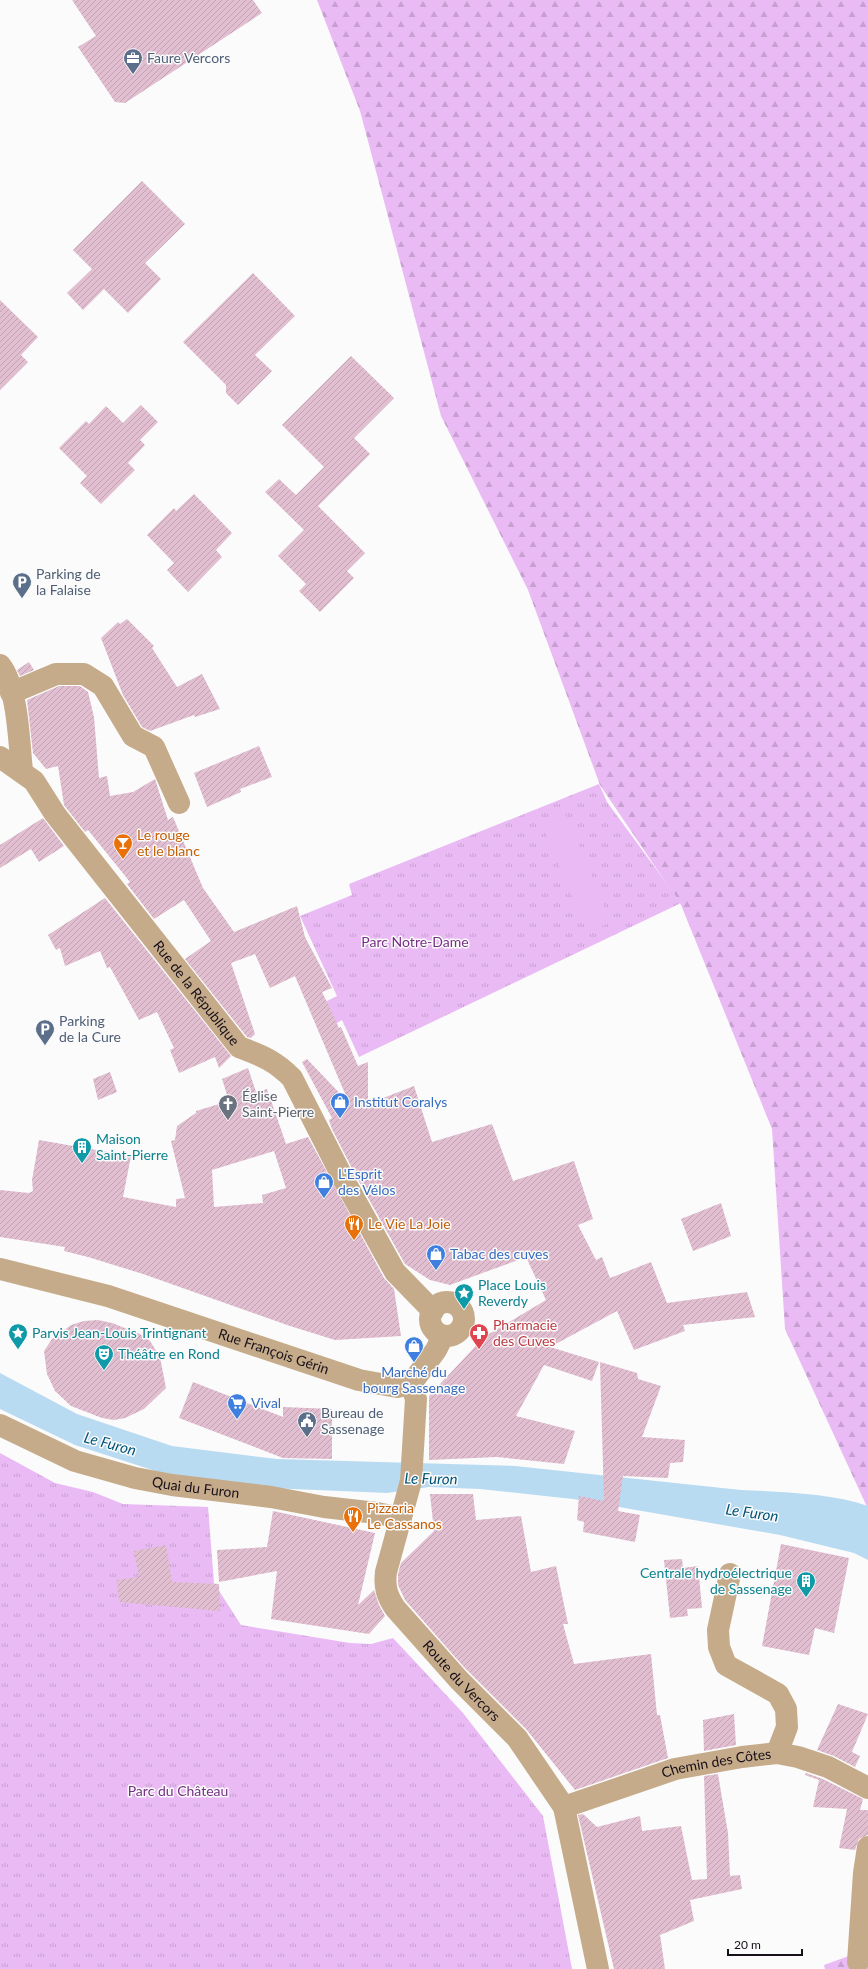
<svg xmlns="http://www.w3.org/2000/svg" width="868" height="1969" viewBox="0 0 868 1969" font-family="Lato,sans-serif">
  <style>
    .forest { fill: url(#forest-firs) }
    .park { fill: url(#park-tufts) }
    .pitch { fill: #eabaf5 }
    .water { fill: #b8dbf2 }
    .building { fill: url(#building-hatch); fill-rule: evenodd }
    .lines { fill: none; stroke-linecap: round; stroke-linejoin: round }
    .minor { stroke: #c5ab89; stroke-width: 22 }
    .labels { text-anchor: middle; stroke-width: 3; stroke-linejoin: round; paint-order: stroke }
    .service-label { font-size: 14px; fill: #4e5e75; stroke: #fbfbfb; text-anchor: start }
    .food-label { font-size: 14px; fill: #c56008; stroke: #fbfbfb; text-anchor: start }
    .park-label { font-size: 14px; fill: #772f86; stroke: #fbfbfb }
    .street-label { font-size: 14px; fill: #170f19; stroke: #fbfbfb }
    .worship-label { font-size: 14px; fill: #5b616d; stroke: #fbfbfb; text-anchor: start }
    .shop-label { font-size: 14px; fill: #366cbe; stroke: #fbfbfb; text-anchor: start }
    .culture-label { font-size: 14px; fill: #0d838f; stroke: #fbfbfb; text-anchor: start }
    .health-label { font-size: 14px; fill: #be3a42; stroke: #fbfbfb; text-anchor: start }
    .water-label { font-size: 15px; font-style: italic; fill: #005478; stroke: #fbfbfb }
  </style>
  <defs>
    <pattern id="forest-firs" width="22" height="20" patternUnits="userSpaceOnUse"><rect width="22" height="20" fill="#eabaf5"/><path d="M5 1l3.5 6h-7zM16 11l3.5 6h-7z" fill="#c89fd1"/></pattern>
    <pattern id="park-tufts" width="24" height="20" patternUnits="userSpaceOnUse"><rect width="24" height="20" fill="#eabaf5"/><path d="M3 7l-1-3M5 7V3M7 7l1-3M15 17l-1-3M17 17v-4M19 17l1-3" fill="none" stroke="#c89fd1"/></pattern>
    <pattern id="building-hatch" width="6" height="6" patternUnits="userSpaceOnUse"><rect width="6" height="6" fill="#e1bed0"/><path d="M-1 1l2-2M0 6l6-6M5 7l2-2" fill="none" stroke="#c0a2b2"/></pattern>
  </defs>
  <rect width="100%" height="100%" fill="#fbfbfb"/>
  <path class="forest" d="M 317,0 L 868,0 L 868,1509 L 785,1329 L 772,1129 L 681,905 L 600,785 L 528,590 L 441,416 L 360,111 Z
    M 868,1949 L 868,1969 L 825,1969 L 824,1965 Z"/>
  <path class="park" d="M 599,784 L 607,802 L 681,903 L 359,1057 L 342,1020 L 332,1026 L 321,1004 L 337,996 L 300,916 L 352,895 L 349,884 Z
    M 0,1453 L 55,1483 L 93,1492 L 123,1504 L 208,1507 L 214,1583 L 241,1625 L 350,1643 L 371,1644 L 393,1638 L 463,1713 L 543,1816 L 572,1969 L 0,1969 Z"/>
  <path class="pitch" d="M 566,815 L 611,922 L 587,932 L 542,825 Z"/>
  <path class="water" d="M 0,1373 L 77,1414 L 172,1446 L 277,1459 L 515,1466 L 741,1490 C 780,1492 831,1493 868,1506 L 868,1560 L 854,1553 L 780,1535 L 573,1499 L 480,1489 L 429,1487 L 387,1493 L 268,1488 L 174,1477 L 75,1445 L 0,1409 Z"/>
  <path class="building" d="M 72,0 L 253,0 L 262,13 L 125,103 L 115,102 L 78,47 L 96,36 Z
    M 142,181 L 185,224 L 145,263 L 161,279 L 128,313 L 104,289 L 83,310 L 67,293 L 92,269 L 73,250 Z
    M 253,273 L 295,316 L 255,355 L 272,371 L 238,405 L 226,393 L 226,385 L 183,342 Z
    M 0,300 L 38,337 L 21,355 L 28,362 L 0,390 Z
    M 351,356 L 394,398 L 354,438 L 370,454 L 318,506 L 365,553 L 347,571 L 354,578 L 320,612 L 299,591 L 306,584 L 278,556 L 304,530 L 265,492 L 279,479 L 296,495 L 324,467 L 282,425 Z
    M 141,405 L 158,422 L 140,440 L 145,445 L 128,463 L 135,470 L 101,504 L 80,483 L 87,476 L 59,448 L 86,421 L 89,424 L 106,406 L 123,423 Z
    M 194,494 L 232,533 L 216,550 L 222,557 L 188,592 L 167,570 L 174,563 L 147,535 L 174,508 L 176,511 Z
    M 127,619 L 154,646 L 152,648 L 177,687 L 202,674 L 220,709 L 195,717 L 194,715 L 150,731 L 142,727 L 123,695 L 101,638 L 118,622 L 120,624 Z
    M 29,662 L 34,670 L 20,676 L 17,670 Z
    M 59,686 L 80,686 L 88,692 L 94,717 L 99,778 L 107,776 L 110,796 L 133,792 L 155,779 L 168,820 L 173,817 L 203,888 L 234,932 L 297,906 L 305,937 L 332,988 L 322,992 L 339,1028 L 341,1027 L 358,1066 L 368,1062 L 368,1104 L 414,1086 L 432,1142 L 492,1124 L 513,1181 L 574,1161 L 593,1219 L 578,1225 L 596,1260 L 602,1257 L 610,1278 L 651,1262 L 667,1303 L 747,1292 L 755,1317 L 683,1325 L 685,1331 L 634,1350 L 617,1311 L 550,1347 L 599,1362 L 592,1381 L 544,1365 L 516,1416 L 575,1431 L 564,1464 L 497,1457 L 429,1460 L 429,1396 L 484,1337 L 546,1300 L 526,1257 L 450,1285 L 430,1280 L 405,1264 L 356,1176 L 332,1129 L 329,1120 L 332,1118 L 302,1062 L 307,1059 L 349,1103 L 295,976 L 270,988 L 255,954 L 231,963 L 255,1034 L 251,1038 L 247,1037 L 185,959 L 211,941 L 184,900 L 154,919 L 127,884 L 130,882 L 88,830 L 85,832 L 64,805 L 58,766 L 46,769 L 33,753 L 27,700 Z
    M 259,746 L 272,777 L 240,789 L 241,792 L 207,807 L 194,773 Z
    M 43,818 L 64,846 L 39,862 L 31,849 L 0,868 L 0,845 Z
    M 105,898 L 231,1056 L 219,1068 L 215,1057 L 179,1073 L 170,1050 L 174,1048 L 157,1012 L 139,1020 L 110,967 L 107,968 L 100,951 L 65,966 L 60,948 L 56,950 L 48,935 Z
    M 248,1068 L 256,1092 L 267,1089 L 286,1144 L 308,1137 L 384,1278 L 394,1289 L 401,1336 L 335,1340 L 290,1326 L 143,1274 L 88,1257 L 64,1251 L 65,1247 L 0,1237 L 0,1190 L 29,1193 L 33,1191 L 32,1180 L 39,1140 L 131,1156 L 123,1197 L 176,1207 L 176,1199 L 185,1198 L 171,1141 L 175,1140 L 177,1126 L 196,1113 L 196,1111 L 229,1101 L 222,1079 ZM 274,1151 L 286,1188 L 262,1195 L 263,1203 L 214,1207 L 212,1170 Z
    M 110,1072 L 117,1092 L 98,1100 L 93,1079 Z
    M 721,1203 L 731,1236 L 693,1251 L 681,1219 Z
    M 98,1320 L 112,1323 L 140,1334 L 150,1341 L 160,1357 L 166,1388 L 144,1409 L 125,1418 L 114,1420 L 102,1418 L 71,1406 L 55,1391 L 47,1374 L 44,1351 L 52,1339 L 71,1325 L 84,1321 Z
    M 600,1362 L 637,1373 L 638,1379 L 661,1386 L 642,1437 L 685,1440 L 683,1462 L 670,1463 L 668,1478 L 623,1476 L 618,1511 L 640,1515 L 635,1542 L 583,1532 L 584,1522 L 577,1520 L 579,1496 L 604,1501 Z
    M 193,1382 L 283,1417 L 283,1407 L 332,1409 L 332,1459 L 283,1458 L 179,1418 Z
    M 430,1494 L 473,1494 L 476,1520 L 521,1516 L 531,1572 L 556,1566 L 568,1624 L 563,1624 L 574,1664 L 651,1654 L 657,1715 L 660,1715 L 668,1758 L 575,1790 L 526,1729 L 463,1666 L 405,1600 L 398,1585 L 398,1574 L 401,1563 L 434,1531 Z
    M 273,1511 L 375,1533 L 358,1605 L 374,1590 L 379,1605 L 385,1616 L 369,1634 L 271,1619 L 277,1571 L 219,1582 L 217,1550 L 267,1547 Z
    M 781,1544 L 849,1558 L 834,1633 L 815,1628 L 809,1655 L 762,1646 Z
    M 166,1545 L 172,1582 L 219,1584 L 220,1611 L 119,1602 L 117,1580 L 139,1577 L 134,1551 Z
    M 682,1559 L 683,1568 L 698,1566 L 702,1608 L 687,1609 L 688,1616 L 670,1618 L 664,1560 Z
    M 838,1704 L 868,1714 L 852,1752 L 860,1756 L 855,1767 L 834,1756 L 817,1750 Z
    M 734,1714 L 736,1745 L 704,1751 L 703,1720 Z
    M 806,1773 L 823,1779 L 863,1799 L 860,1810 L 868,1810 L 868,1835 L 859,1839 L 855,1850 L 839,1848 L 847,1809 L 813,1807 L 819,1780 L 805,1775 Z
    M 718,1774 L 728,1833 L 730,1876 L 740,1875 L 742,1889 L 690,1900 L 694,1921 L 660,1935 L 665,1969 L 614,1969 L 578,1815 L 583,1814 L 597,1827 L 640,1816 L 642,1831 L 681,1826 L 692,1880 L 707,1879 L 704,1776 Z"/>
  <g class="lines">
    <g class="minor">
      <path d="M 0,665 C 18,687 19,743 22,771"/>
      <path d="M 11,693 L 56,674 L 84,674 L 103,686 L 133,736 L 154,747 L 179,803"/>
      <path id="s1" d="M 0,757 L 34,781 L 55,814 L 239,1047 C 262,1056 274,1060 292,1078 L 345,1182 L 395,1272 L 433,1311"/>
      <path id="s2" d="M 0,1269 L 108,1296 L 359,1380 L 397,1387 L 411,1384"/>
      <circle cx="447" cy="1319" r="17"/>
      <path id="s3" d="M 411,1384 L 416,1399 L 411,1481 L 386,1572 C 384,1587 387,1596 395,1608 L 459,1680 L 517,1738 L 564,1807 L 598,1969"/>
      <path d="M 411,1384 L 436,1350 L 443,1336"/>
      <path id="s4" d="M 0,1425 L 75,1461 L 135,1478 L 172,1485 L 271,1497 L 324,1507 L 377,1513 L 401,1518"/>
      <path d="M 730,1574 L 718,1630 L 719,1647 L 726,1665 L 778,1694 L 786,1709 L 787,1727 L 777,1753"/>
      <path id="s5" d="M 564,1807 L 675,1769 L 742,1757 L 777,1753 L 798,1757 L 828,1767 L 868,1788"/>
      <path d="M 858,1962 L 864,1873 L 868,1847"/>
    </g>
  </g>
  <defs>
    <g id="office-pin" transform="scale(1)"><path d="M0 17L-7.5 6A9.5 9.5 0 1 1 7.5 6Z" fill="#5c6f8a" stroke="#fbfbfb"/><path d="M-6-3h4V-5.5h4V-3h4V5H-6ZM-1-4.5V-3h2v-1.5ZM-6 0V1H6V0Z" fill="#fff"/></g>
    <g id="parking-pin" transform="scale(1)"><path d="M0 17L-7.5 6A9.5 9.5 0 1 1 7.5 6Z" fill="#5c6f8a" stroke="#fbfbfb"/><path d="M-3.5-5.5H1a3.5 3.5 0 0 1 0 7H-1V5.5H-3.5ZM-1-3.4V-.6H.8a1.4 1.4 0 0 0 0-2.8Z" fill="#fff"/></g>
    <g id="bar-pin" transform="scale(1)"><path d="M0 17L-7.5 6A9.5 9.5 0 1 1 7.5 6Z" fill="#e8710a" stroke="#fbfbfb"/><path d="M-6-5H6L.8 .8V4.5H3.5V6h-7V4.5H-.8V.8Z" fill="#fff"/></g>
    <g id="shop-pin" transform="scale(1)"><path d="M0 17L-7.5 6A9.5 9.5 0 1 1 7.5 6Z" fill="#3f7fe0" stroke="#fbfbfb"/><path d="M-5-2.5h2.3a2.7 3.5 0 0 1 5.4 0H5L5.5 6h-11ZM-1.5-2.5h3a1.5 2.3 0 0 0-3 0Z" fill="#fff"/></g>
    <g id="church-pin" transform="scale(1)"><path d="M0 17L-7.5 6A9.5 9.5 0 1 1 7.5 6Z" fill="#6b7280" stroke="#fbfbfb"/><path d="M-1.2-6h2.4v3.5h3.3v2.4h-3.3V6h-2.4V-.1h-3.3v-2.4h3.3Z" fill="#fff"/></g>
    <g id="building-pin" transform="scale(1)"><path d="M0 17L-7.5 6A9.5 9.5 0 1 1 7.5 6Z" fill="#0f9aa8" stroke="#fbfbfb"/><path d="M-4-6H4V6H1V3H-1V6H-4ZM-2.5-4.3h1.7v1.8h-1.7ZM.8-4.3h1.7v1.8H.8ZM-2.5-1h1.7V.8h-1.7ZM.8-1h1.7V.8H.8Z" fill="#fff"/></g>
    <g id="restaurant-pin" transform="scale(1)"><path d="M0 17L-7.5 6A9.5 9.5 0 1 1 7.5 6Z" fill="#e8710a" stroke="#fbfbfb"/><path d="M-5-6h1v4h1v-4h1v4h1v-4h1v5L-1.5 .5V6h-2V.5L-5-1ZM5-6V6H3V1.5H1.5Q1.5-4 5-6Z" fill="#fff"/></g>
    <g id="sight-pin" transform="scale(1)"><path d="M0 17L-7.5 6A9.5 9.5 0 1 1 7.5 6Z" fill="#0f9aa8" stroke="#fbfbfb"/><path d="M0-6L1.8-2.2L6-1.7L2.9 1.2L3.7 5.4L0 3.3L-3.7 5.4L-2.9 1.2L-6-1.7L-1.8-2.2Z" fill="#fff"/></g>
    <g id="pharmacy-pin" transform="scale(1)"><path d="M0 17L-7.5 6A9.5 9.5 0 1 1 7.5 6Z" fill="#e0444e" stroke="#fbfbfb"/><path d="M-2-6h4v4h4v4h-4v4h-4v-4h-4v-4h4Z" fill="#fff"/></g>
    <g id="theatre-pin" transform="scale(1)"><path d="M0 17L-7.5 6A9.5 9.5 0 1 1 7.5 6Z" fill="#0f9aa8" stroke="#fbfbfb"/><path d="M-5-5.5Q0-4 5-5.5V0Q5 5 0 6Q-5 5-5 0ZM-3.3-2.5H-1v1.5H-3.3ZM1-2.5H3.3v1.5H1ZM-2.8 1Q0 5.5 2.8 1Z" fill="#fff"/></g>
    <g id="supermarket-pin" transform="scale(1)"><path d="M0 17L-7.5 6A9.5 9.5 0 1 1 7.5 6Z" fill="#3f7fe0" stroke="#fbfbfb"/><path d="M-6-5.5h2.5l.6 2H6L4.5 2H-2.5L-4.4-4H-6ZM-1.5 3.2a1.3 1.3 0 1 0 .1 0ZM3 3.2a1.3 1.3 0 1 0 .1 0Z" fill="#fff"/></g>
    <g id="civic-pin" transform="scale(1)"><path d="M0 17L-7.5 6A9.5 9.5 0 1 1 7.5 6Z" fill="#5c6f8a" stroke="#fbfbfb"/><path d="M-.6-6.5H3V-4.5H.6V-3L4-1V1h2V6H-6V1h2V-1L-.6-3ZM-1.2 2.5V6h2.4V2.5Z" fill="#fff"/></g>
  </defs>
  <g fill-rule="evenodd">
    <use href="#office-pin" x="133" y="58"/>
    <use href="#parking-pin" x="22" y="582"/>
    <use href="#bar-pin" x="123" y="843"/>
    <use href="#parking-pin" x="45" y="1029"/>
    <use href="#shop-pin" x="340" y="1102"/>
    <use href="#church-pin" x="228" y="1104"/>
    <use href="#building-pin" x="82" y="1147"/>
    <use href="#shop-pin" x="324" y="1182"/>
    <use href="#restaurant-pin" x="354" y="1224"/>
    <use href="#shop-pin" x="436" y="1254"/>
    <use href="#sight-pin" x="464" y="1293"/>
    <use href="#sight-pin" x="18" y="1333"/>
    <use href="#pharmacy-pin" x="479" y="1333"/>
    <use href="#shop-pin" x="414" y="1346"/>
    <use href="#theatre-pin" x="104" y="1354"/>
    <use href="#supermarket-pin" x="237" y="1403"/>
    <use href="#civic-pin" x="307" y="1421"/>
    <use href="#restaurant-pin" x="353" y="1516"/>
    <use href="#building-pin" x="806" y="1581"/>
  </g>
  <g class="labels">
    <g class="service-label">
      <text x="147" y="63">Faure Vercors</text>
      <text x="36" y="579">Parking de<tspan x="36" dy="16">la Falaise</tspan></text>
      <text x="59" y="1026">Parking<tspan x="59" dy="16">de la Cure</tspan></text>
      <text x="321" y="1418">Bureau de<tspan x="321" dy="16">Sassenage</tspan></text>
    </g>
    <g class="food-label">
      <text x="137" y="840">Le rouge<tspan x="137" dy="16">et le blanc</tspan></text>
      <text x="368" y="1229">Le Vie La Joie</text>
      <text x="367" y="1513">Pizzeria<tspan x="367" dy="16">Le Cassanos</tspan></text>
    </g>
    <g class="park-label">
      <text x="415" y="947">Parc Notre-Dame</text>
      <text x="178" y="1796">Parc du Château</text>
    </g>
    <g class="street-label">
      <text dy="5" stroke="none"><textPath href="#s1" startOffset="309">Rue de la République</textPath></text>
      <text dy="5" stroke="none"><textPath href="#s2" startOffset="286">Rue François Gérin</textPath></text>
      <text dy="5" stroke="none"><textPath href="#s4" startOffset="207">Quai du Furon</textPath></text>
      <text dy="5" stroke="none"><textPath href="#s3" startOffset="329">Route du Vercors</textPath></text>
      <text dy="5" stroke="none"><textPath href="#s5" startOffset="159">Chemin des Côtes</textPath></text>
    </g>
    <g class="worship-label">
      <text x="242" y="1101">Église<tspan x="242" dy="16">Saint-Pierre</tspan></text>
    </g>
    <g class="shop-label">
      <text x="354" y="1107">Institut Coralys</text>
      <text x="338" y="1179">L'Esprit<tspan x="338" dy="16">des Vélos</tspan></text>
      <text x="450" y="1259">Tabac des cuves</text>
      <text x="414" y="1377" text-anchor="middle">Marché du<tspan x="414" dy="16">bourg Sassenage</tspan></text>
      <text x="251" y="1408">Vival</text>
    </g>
    <g class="culture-label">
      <text x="96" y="1144">Maison<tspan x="96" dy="16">Saint-Pierre</tspan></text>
      <text x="478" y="1290">Place Louis<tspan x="478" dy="16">Reverdy</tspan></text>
      <text x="32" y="1338">Parvis Jean-Louis Trintignant</text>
      <text x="118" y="1359">Théâtre en Rond</text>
      <text x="792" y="1578" text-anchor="end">Centrale hydroélectrique<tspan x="792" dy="16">de Sassenage</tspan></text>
    </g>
    <g class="health-label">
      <text x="493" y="1330">Pharmacie<tspan x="493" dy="16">des Cuves</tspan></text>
    </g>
    <g class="water-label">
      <text transform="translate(110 1444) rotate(15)" y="5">Le Furon</text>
      <text transform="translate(431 1479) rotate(1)" y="5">Le Furon</text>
      <text transform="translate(752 1513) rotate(8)" y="5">Le Furon</text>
    </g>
  </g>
  <path d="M728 1949v6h74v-6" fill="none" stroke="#170f19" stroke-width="2"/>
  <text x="734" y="1949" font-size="12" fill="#170f19" stroke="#fbfbfb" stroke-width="3" paint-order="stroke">20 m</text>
</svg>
